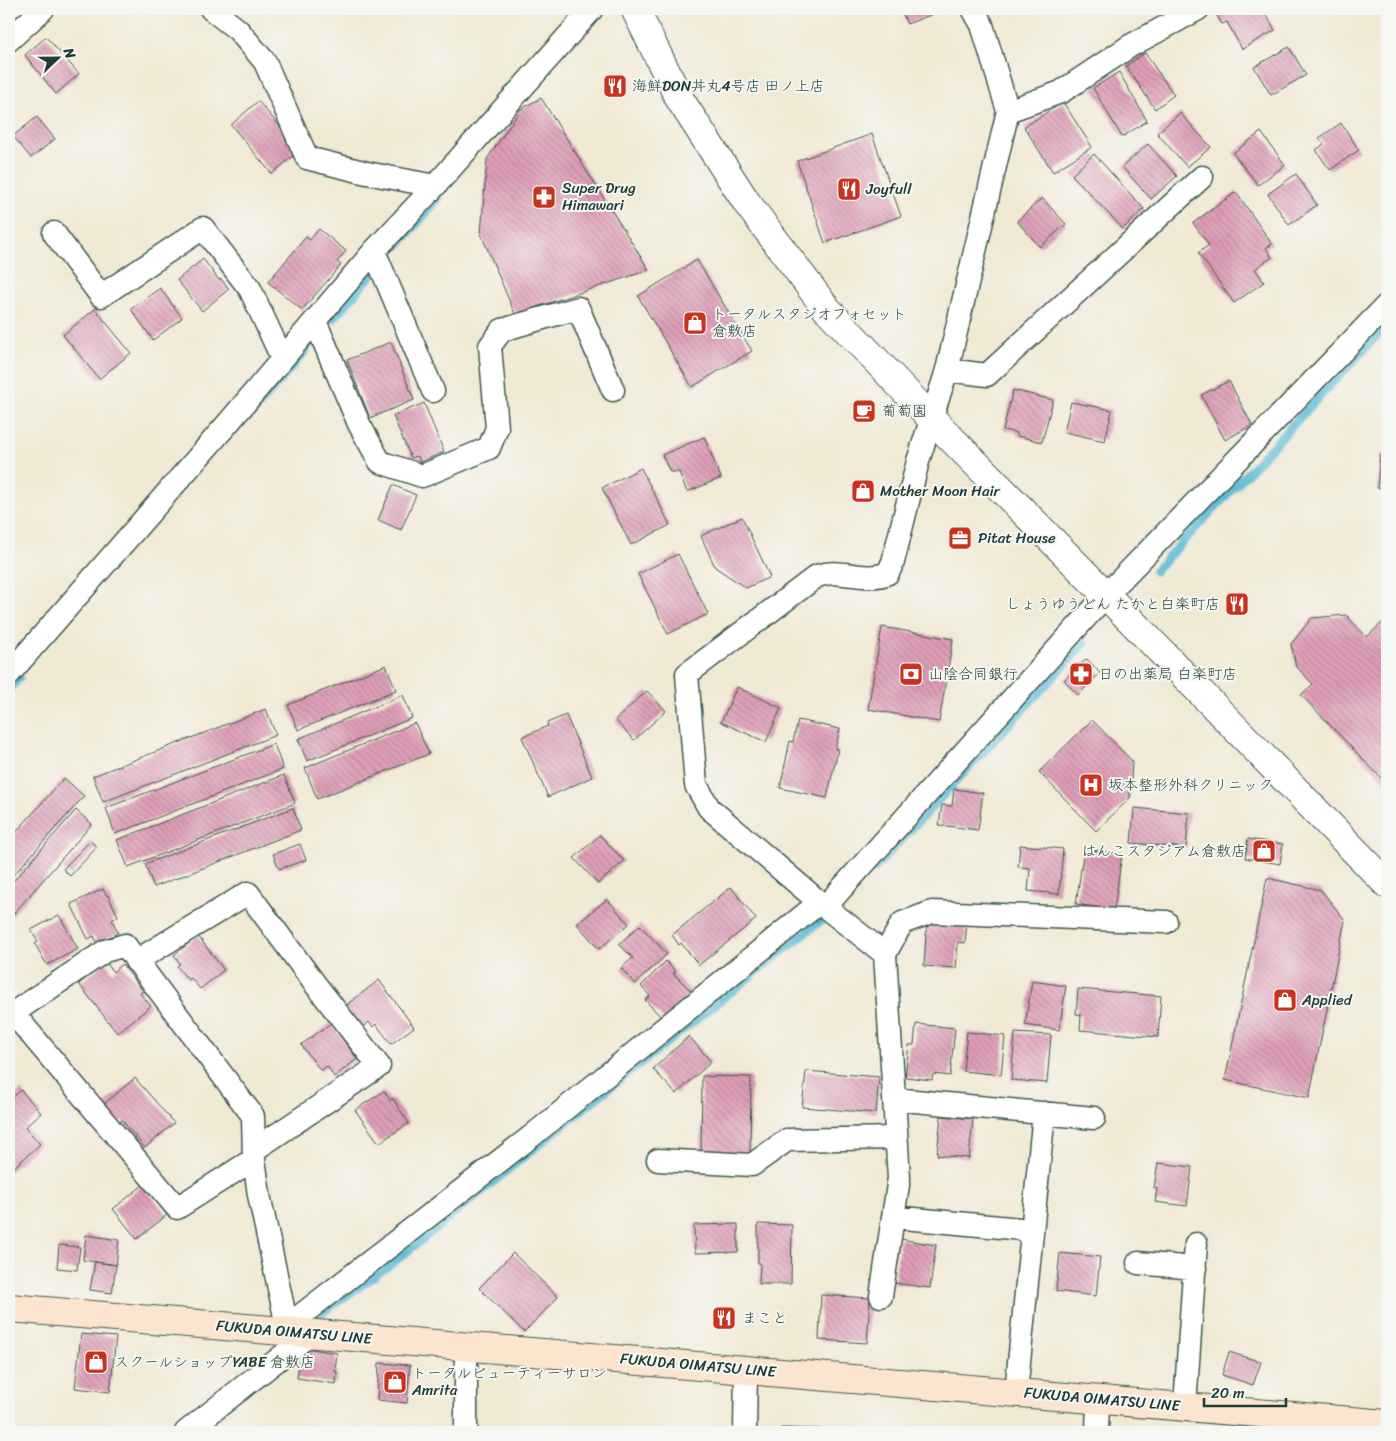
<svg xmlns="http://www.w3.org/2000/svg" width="1396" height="1441" viewBox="0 0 1396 1441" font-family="Sriracha,'Klee One',sans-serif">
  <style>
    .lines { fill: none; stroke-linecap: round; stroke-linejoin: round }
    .stream { stroke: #58bad7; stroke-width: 9 }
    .building { fill: url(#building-back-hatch) }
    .minor-casing { stroke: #3e574c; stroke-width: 25 }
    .tertiary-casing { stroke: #3e574c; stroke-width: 30 }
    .secondary-casing { stroke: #3e574c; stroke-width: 30 }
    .minor { stroke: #fff; stroke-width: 22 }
    .tertiary { stroke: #fff; stroke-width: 28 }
    .secondary { stroke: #fce5cf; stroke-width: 28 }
    .labels { text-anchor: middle; stroke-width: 4; stroke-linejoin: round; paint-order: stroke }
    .poi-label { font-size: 15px; fill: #1f3d34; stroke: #f6f6f2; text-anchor: start }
    .street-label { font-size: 15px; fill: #1f3d34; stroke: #f6f6f2 }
  </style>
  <defs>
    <pattern id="building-back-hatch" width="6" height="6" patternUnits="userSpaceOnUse" patternTransform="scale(1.25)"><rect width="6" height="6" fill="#df9eb8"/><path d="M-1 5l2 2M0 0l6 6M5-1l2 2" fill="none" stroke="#b48296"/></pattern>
  </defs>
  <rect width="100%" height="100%" fill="#f6f6f2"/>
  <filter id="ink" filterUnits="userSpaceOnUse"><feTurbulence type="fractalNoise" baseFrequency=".02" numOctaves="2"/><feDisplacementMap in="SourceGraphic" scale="10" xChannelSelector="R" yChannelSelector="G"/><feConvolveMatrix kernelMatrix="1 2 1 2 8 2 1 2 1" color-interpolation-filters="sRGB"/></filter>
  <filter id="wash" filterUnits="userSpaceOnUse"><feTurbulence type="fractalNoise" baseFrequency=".0096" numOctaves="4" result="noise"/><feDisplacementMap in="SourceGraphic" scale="20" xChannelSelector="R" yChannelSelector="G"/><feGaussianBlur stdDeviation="1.12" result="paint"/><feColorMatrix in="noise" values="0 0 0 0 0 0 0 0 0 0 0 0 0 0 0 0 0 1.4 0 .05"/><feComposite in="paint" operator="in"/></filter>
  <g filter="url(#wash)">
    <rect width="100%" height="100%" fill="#f0e9d4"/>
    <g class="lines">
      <path class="stream" d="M 397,246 L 438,199
        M 333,319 L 372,274
        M 249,416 L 306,350
        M 1155,571 L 1387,325
        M 9,689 L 19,677
        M 874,869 L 1084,644
        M 313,1319 L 399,1258 L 595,1099 L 832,912
        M 172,1432 L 184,1423"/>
    </g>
    <g id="blocks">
      <path class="building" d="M 901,9 L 937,9 L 938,12 L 907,24 Z
        M 1213,9 L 1263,9 L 1275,30 L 1242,49 L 1227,22 L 1222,24 Z
        M 46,37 L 79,74 L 56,94 L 25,55 Z
        M 1289,47 L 1306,75 L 1271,95 L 1254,67 Z
        M 1145,53 L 1174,95 L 1155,109 L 1126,66 Z
        M 1119,72 L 1147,121 L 1122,137 L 1093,88 Z
        M 541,98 L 649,270 L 515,314 L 481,234 L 487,159 L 521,109 Z
        M 258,101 L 300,150 L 272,174 L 231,125 Z
        M 1063,102 L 1092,147 L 1053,172 L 1024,127 Z
        M 1180,113 L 1211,147 L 1187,167 L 1157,133 Z
        M 37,117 L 55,139 L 31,158 L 13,136 Z
        M 1341,123 L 1359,150 L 1330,170 L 1316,150 L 1324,144 L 1319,138 Z
        M 1261,132 L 1285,165 L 1258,185 L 1233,153 Z
        M 872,134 L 901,216 L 825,243 L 797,161 Z
        M 1148,144 L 1177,176 L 1151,199 L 1122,167 Z
        M 1094,154 L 1144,209 L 1123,229 L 1072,175 Z
        M 1296,174 L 1317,205 L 1289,225 L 1268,194 Z
        M 1236,192 L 1272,244 L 1266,248 L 1272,257 L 1255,269 L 1264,282 L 1234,303 L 1198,253 L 1209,245 L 1193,223 Z
        M 1042,198 L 1066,224 L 1040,247 L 1017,221 Z
        M 319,229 L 346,251 L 337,262 L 341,265 L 302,310 L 268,282 L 306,237 L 310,240 Z
        M 203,259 L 219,280 L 221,279 L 229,289 L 202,311 L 177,280 Z
        M 697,260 L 752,351 L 692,387 L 638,296 Z
        M 160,288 L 182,318 L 153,340 L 131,309 Z
        M 95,309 L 131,353 L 99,379 L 63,335 Z
        M 391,342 L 414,400 L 370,418 L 347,360 Z
        M 1229,381 L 1252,425 L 1225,440 L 1201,395 Z
        M 1013,390 L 1053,400 L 1042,442 L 1017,436 L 1017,433 L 1003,430 Z
        M 1071,402 L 1112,410 L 1105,441 L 1064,432 Z
        M 424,403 L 444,452 L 420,462 L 418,456 L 411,458 L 393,416 Z
        M 704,437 L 721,478 L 687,492 L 679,472 L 670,472 L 662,455 Z
        M 1380,455 L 1387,455 L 1387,489 L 1377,488 Z
        M 641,468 L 670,525 L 631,545 L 602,488 Z
        M 393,485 L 416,495 L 401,530 L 378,520 Z
        M 742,517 L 770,577 L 746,588 L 715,567 L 701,536 Z
        M 678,554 L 708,614 L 668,634 L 638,574 Z
        M 1346,615 L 1367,637 L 1387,618 L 1387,784 L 1301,695 L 1313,684 L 1296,666 L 1291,644 L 1312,618 Z
        M 882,627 L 953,639 L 939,722 L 868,709 Z
        M 1087,659 L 1100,673 L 1078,695 L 1064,680 Z
        M 386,665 L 396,690 L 298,730 L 288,705 Z
        M 737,687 L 781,708 L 766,742 L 721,722 Z
        M 647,691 L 666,711 L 634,740 L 615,720 Z
        M 403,695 L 412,718 L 307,761 L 298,739 Z
        M 266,709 L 276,735 L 103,802 L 93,776 Z
        M 566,715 L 592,777 L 548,797 L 522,737 L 548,726 L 547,723 Z
        M 798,720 L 840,729 L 835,749 L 838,749 L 827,798 L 780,788 L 790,741 L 793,742 Z
        M 1092,720 L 1132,761 L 1130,798 L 1096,831 L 1039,772 Z
        M 415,723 L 429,754 L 317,799 L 305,768 Z
        M 274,744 L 283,769 L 115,834 L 106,808 Z
        M 284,775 L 295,803 L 128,867 L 117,840 Z
        M 64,778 L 84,796 L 9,880 L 9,840 Z
        M 954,789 L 983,793 L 978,830 L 939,825 L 942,805 L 952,806 Z
        M 293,808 L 301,830 L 154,887 L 145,864 Z
        M 1134,808 L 1189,813 L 1186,848 L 1131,843 Z
        M 76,810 L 92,824 L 9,919 L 9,886 Z
        M 600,835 L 624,861 L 598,884 L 574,858 Z
        M 1248,839 L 1283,844 L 1280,864 L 1245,858 Z
        M 90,841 L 97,847 L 70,876 L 63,869 Z
        M 300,844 L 306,860 L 279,869 L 273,854 Z
        M 1020,845 L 1063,849 L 1059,894 L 1028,891 L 1030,868 L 1018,867 Z
        M 1084,849 L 1122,854 L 1114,910 L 1076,904 Z
        M 1267,878 L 1321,890 L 1345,920 L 1309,1098 L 1225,1080 Z
        M 731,887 L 756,919 L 699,965 L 681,943 L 679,945 L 672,935 Z
        M 103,889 L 107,896 L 108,895 L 118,916 L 112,920 L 118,933 L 97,943 L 94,936 L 88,939 L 71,904 Z
        M 607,899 L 629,924 L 599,949 L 577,924 Z
        M 59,915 L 78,949 L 47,965 L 35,944 L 38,942 L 31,930 Z
        M 927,920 L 967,923 L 965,943 L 958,942 L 956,968 L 924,966 Z
        M 640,925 L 667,954 L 635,984 L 621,968 L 633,958 L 619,944 Z
        M 198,936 L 224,970 L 200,989 L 191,978 L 188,980 L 177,966 L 180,964 L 174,955 Z
        M 666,961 L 676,972 L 673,973 L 692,992 L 664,1020 L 645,1000 L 650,996 L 641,986 Z
        M 106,962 L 113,972 L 122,964 L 143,991 L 140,993 L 151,1006 L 117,1033 L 79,984 Z
        M 379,980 L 414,1027 L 391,1044 L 376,1024 L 373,1027 L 369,1022 L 360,1029 L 344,1007 Z
        M 1032,981 L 1066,986 L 1059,1030 L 1025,1025 Z
        M 1078,989 L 1161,996 L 1158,1037 L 1080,1030 L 1081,1015 L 1076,1014 Z
        M 331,1023 L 357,1059 L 334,1077 L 327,1066 L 321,1071 L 301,1045 Z
        M 916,1024 L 955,1028 L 950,1076 L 933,1074 L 932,1080 L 905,1077 L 909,1045 L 914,1045 Z
        M 967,1032 L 1005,1036 L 1001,1075 L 963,1071 Z
        M 1015,1033 L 1051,1035 L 1047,1083 L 1011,1080 Z
        M 689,1036 L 711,1062 L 676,1094 L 653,1069 Z
        M 806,1071 L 879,1077 L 876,1113 L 802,1107 Z
        M 702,1076 L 751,1077 L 750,1156 L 701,1155 Z
        M 135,1078 L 174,1123 L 145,1148 L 122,1120 L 118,1123 L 103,1105 Z
        M 21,1090 L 41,1113 L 25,1127 L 40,1144 L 9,1172 L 9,1101 Z
        M 384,1091 L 390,1100 L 393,1099 L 409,1123 L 379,1143 L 355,1110 Z
        M 941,1116 L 973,1119 L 969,1158 L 937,1155 Z
        M 1158,1163 L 1192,1167 L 1187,1206 L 1155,1202 L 1157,1188 L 1154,1188 Z
        M 143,1185 L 167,1215 L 137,1239 L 113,1209 Z
        M 738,1224 L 738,1252 L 695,1253 L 694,1225 Z
        M 758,1224 L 792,1225 L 791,1284 L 759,1284 L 760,1263 L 758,1263 Z
        M 86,1235 L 119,1240 L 116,1265 L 83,1260 Z
        M 900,1239 L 936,1245 L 930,1288 L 894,1283 Z
        M 59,1245 L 80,1247 L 77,1270 L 57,1268 Z
        M 513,1253 L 558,1297 L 524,1332 L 479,1288 Z
        M 1060,1253 L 1100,1257 L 1096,1296 L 1056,1291 Z
        M 95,1262 L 116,1265 L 112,1293 L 90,1290 Z
        M 821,1295 L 870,1298 L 867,1343 L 819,1340 Z
        M 81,1334 L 116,1337 L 110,1392 L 75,1388 Z
        M 305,1348 L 337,1353 L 335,1371 L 337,1372 L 336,1384 L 297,1378 L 299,1362 L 302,1362 Z
        M 1229,1352 L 1261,1362 L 1253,1385 L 1222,1375 Z
        M 379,1363 L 410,1365 L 407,1403 L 377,1400 Z
        M 781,1428 L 825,1429 L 825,1432 L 781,1432 Z"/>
    </g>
  </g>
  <g filter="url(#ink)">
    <use href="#blocks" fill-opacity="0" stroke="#3e574c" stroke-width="1"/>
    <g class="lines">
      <g class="minor-casing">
        <path id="minor" d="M 211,9 L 238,30 L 265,62 L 307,158 L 367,173 L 435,186
          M 9,40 L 43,9
          M 1008,111 L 1061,92 L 1130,46 L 1198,9
          M 54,233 L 101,296 L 203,228 L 250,289 L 282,358
          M 374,251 L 433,391
          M 315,321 L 359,424 L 380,462 L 422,476 L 489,448 L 497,428 L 490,346 L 502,330 L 578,308 L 613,390
          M 947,370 L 987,375 L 1202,177
          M 9,674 L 229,422 L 374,251 L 435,186 L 592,9
          M 825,907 L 1106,595 L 1387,305
          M 885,954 L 902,923 L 932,912 L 1166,922
          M 136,961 L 248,893 L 315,984 L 379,1066 L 254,1150
          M 894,1099 L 1094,1118
          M 254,1159 L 177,1208 L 13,1013 L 105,951 L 125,945 L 253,1116 L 254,1159 L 259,1195 L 287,1326
          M 658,1160 L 752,1165 L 787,1140 L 896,1138
          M 893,1217 L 1032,1230
          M 1138,1263 L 1195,1268
          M 881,1296 L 899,1178 L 885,954 L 825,907 L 709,808 L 696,785 L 687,674 L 817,576 C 840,567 866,583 888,573 L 893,562 L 918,461 L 947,370 L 1008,111 L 982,25 L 973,9
          M 279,1330 L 287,1326 L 533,1135 L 820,902
          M 466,1346 L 466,1432
          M 1016,1392 L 1044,1113
          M 1185,1406 L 1196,1244
          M 186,1432 L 309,1335
          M 745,1432 L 746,1369
          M 1097,1432 L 1098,1399"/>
      </g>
      <g class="tertiary-casing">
        <path id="tertiary" d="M 635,9 L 679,98 L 747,203 L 826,308 L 931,418 L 1106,595 L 1387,884"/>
      </g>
      <g class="secondary-casing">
        <path id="secondary" d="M 9,1308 L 1387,1424"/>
      </g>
      <use href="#minor" class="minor"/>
      <use href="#tertiary" class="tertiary"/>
      <use href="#secondary" class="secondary"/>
    </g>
  </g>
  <defs>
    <g id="restaurant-square" transform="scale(1.25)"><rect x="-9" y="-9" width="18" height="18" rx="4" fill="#c8321e" stroke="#f6f6f2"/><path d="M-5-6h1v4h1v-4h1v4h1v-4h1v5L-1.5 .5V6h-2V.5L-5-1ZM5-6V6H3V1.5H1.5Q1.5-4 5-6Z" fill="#fff"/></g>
    <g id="pharmacy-square" transform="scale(1.25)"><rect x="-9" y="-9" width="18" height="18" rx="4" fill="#c8321e" stroke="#f6f6f2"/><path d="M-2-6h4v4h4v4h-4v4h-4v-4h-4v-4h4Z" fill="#fff"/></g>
    <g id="shop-square" transform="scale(1.25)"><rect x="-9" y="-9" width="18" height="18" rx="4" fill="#c8321e" stroke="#f6f6f2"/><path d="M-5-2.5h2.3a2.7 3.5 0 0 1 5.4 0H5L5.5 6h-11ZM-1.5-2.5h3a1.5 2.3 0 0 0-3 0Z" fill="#fff"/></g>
    <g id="cafe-square" transform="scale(1.25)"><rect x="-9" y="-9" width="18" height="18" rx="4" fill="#c8321e" stroke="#f6f6f2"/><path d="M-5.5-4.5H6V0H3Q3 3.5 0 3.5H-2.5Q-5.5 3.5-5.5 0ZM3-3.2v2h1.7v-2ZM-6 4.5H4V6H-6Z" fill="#fff"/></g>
    <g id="office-square" transform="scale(1.25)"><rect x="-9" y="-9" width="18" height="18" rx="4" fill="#c8321e" stroke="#f6f6f2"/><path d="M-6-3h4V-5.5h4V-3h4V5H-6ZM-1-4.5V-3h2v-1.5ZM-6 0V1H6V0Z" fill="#fff"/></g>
    <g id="bank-square" transform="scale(1.25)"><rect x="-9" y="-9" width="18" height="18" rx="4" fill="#c8321e" stroke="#f6f6f2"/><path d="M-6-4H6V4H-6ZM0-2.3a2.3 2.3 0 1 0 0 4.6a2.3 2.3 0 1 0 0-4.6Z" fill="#fff"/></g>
    <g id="hospital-square" transform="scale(1.25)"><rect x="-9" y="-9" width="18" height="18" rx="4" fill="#c8321e" stroke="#f6f6f2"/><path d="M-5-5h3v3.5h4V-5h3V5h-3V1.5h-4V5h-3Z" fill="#fff"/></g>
  </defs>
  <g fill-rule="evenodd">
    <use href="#restaurant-square" x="615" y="86"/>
    <use href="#restaurant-square" x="849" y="189"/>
    <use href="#pharmacy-square" x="544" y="197"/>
    <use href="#shop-square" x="695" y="323"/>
    <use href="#cafe-square" x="864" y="411"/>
    <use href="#shop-square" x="863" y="491"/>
    <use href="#office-square" x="960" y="538"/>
    <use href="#restaurant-square" x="1237" y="604"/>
    <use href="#bank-square" x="911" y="674"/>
    <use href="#pharmacy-square" x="1081" y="674"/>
    <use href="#hospital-square" x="1091" y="785"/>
    <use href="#shop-square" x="1264" y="851"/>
    <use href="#shop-square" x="1285" y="1000"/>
    <use href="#restaurant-square" x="724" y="1318"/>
    <use href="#shop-square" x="96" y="1362"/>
    <use href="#shop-square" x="395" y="1382"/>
  </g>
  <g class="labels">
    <g class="poi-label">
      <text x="632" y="91">海鮮DON丼丸4号店 田ノ上店</text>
      <text x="562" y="193">Super Drug<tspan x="562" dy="17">Himawari</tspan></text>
      <text x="866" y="194">Joyfull</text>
      <text x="712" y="319">トータルスタジオフォセット<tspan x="712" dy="17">倉敷店</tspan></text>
      <text x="882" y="416">葡萄園</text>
      <text x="880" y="496">Mother Moon Hair</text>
      <text x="978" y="543">Pitat House</text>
      <text x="1220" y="609" text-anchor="end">しょうゆうどん たかと白楽町店</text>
      <text x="928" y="679">山陰合同銀行</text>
      <text x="1098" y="679">日の出薬局 白楽町店</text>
      <text x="1108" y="790">坂本整形外科クリニック</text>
      <text x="1246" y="856" text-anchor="end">はんこスタジアム倉敷店</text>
      <text x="1302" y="1005">Applied</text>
      <text x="742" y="1323">まこと</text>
      <text x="114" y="1367">スクールショップYABE 倉敷店</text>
      <text x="412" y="1378">トータルビューティーサロン<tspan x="412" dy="17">Amrita</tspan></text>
    </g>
    <g class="street-label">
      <text transform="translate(294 1332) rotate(5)" y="5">FUKUDA OIMATSU LINE</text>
      <text transform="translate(698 1365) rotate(5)" y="5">FUKUDA OIMATSU LINE</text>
      <text transform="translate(1102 1399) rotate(5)" y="5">FUKUDA OIMATSU LINE</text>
    </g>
  </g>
  <rect width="1396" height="1441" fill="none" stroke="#f6f6f2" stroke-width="30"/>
  <g transform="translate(58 58) rotate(68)" stroke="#f6f6f2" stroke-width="4" paint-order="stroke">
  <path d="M0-4L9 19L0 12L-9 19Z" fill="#1f3d34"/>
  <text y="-8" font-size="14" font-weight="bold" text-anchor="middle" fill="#1f3d34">N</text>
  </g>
  <path d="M1204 1398v8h82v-8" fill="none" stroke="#1f3d34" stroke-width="2.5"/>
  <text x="1211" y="1398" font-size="15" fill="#1f3d34" stroke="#f6f6f2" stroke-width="4" paint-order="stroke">20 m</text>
</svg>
